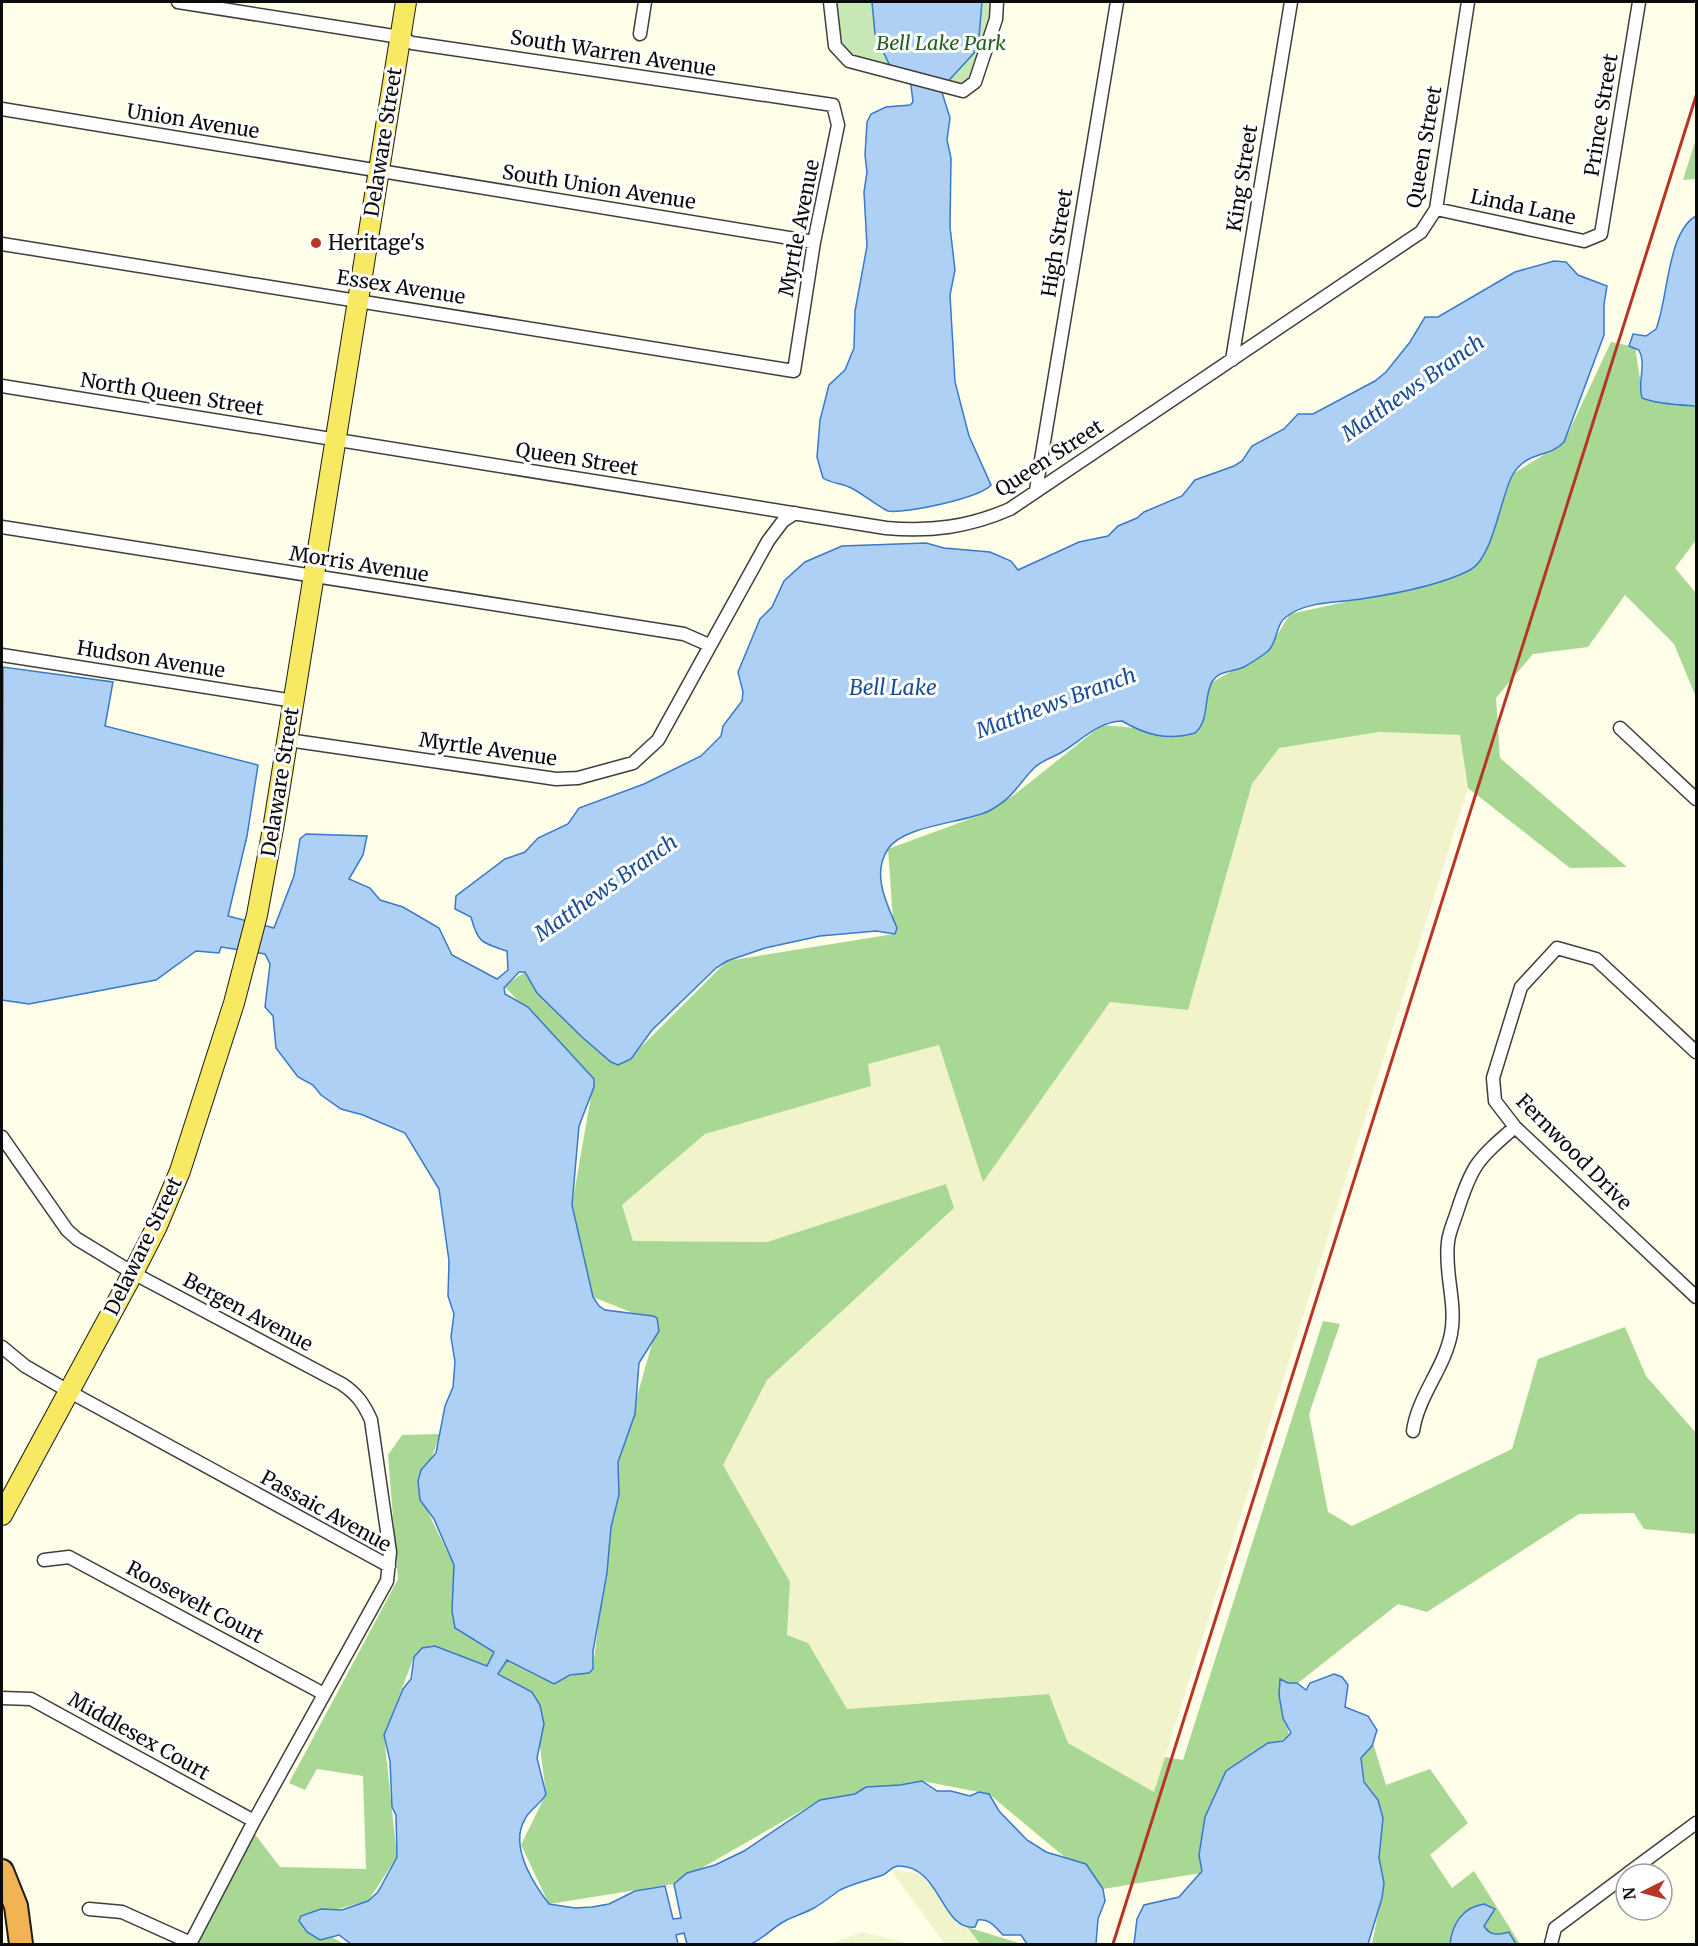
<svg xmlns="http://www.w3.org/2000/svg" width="1698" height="1946" viewBox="0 0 1698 1946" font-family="Merriweather,serif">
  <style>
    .farmland { fill: #f1f3ca }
    .green { fill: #c7e7b4 }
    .forest { fill: #a8d894 }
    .water { fill: #afd0f5; stroke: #3779cb; stroke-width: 1.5 }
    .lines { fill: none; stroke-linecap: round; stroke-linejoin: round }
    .minor-casing { stroke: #3e3e3e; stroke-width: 15 }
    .primary-casing { stroke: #1c1c1c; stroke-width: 22 }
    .motorway-casing { stroke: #1c1c1c; stroke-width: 26 }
    .minor { stroke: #fff; stroke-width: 12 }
    .primary { stroke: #f7e961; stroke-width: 20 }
    .motorway { stroke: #f2b453; stroke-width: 22 }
    .rail { stroke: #b83526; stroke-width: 3 }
    .poi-dot { fill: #b83526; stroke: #fff; stroke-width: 2 }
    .labels { text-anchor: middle; stroke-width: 6; stroke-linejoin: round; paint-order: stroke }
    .park-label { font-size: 20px; font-style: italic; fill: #21611d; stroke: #fff }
    .street-label { font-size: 20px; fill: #0b0b0b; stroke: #fff }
    .poi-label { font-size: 20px; fill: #0b0b0b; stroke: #fff; text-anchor: start }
    .water-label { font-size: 21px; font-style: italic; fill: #174d99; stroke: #fff }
  </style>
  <rect width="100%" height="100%" fill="#fffee9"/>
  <path class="farmland" d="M 1379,732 L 1460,735 L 1468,788 L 1154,1793 L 1068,1743 L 1049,1694 L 847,1709 L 808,1643 L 787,1635 L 790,1582 L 723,1465 L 767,1380 L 954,1208 L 946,1184 L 767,1242 L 632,1241 L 622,1205 L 705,1134 L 871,1086 L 867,1064 L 940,1045 L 983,1181 L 1110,1001 L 1188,1010 L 1252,783 L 1279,748 Z
    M 890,1869 L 921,1874 L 980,1944 L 945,1944 Z
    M 862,1932 L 911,1944 L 830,1944 Z"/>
  <path class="green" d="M 830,2 L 997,2 L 975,82 L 963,91 L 863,67 L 835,46 Z"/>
  <path class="forest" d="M 1696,139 L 1696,179 L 1683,180 Z
    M 1611,342 L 1635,347 L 1643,398 L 1696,405 L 1696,540 L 1675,568 L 1696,593 L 1696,697 L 1674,644 L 1625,595 L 1588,647 L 1533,654 L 1496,698 L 1500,758 L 1627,867 L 1570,868 L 1468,788 L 1460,735 L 1379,732 L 1279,748 L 1252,784 L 1188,1010 L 1110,1002 L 983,1182 L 939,1045 L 868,1064 L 871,1086 L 705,1134 L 622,1205 L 633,1241 L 767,1242 L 946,1184 L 954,1208 L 767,1380 L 723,1465 L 790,1582 L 787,1635 L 808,1643 L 847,1709 L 1049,1694 L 1068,1743 L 1154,1792 L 1165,1757 L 1183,1760 L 1323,1321 L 1340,1324 L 1309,1414 L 1328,1512 L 1352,1526 L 1512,1449 L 1538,1359 L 1625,1327 L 1646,1376 L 1696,1433 L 1696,1534 L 1644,1529 L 1634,1513 L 1579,1514 L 1427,1612 L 1398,1604 L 1298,1683 L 1279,1683 L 1289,1736 L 1226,1771 L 1201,1873 L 1103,1889 L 989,1794 L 922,1781 L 820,1800 L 674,1884 L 549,1904 L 521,1845 L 546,1794 L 533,1693 L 499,1673 L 507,1660 L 552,1683 L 593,1668 L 618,1462 L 658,1323 L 593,1297 L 572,1205 L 594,1079 L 504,986 L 525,972 L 627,1061 L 727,961 L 894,934 L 888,849 L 986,813 L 1014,795 L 1102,725 L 1195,733 L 1211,683 L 1268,650 L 1290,614 L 1427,584 L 1479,563 L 1513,474 L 1564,442 Z
    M 440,1434 L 419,1494 L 454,1565 L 455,1629 L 494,1652 L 487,1666 L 435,1646 L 414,1657 L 384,1735 L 397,1857 L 368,1901 L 300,1919 L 344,1944 L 193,1944 L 254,1833 L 280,1867 L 366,1869 L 363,1776 L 317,1769 L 305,1790 L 289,1783 L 398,1579 L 388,1455 L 402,1435 Z
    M 1373,1743 L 1386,1785 L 1430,1769 L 1468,1823 L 1430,1855 L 1452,1888 L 1474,1871 L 1520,1944 L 1372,1944 L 1383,1889 L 1361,1758 Z
    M 967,1927 L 1022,1944 L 980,1944 Z"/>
  <path class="water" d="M 872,2 L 982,2 L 979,37 L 974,53 L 941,89 L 950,118 L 947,140 L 951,158 L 950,227 L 955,270 L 950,295 L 955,382 L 969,436 L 991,485 C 980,498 905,514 888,511 C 882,509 861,493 853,489 C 843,483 832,484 823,478 L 817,457 L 820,420 L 829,385 L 845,370 L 854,348 L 855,311 L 867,246 L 864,192 L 867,172 L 865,155 L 867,122 L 871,114 L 886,107 L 910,105 L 913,102 L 909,70 L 890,66 L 875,34 Z
    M 1696,216 L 1696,406 C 1680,405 1656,404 1642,398 C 1637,382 1647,365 1639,350 L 1629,346 L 1633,334 L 1646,336 L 1656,329 C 1668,300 1667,232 1696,216 Z
    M 1554,261 L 1566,262 L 1578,275 L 1607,286 L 1604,304 L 1604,335 L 1564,442 C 1548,459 1526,450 1512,476 C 1500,499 1493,558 1470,570 C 1441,585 1394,594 1361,599 C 1336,603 1306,601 1286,617 C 1275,625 1278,643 1267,652 C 1260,657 1251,663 1244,667 C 1233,672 1219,670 1212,682 C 1203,698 1210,720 1195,733 C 1167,741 1146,735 1122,721 C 1097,722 1082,740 1062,752 C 1052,758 1042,760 1034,768 C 1016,787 1014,797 989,811 C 965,823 903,825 888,849 C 871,874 887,904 897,928 L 895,934 L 876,931 L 820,936 L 765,948 L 727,961 L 716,968 L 652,1030 L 631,1059 L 618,1065 L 611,1062 L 583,1038 L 537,993 L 525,972 L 519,972 L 504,988 L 505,994 L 528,1007 L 537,1017 L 594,1079 L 594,1087 L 579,1126 L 572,1205 L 593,1297 L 599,1306 L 605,1310 L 653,1316 L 657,1318 L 659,1331 L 639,1363 L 635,1414 L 618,1462 L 619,1495 L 611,1527 L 607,1573 L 593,1651 L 593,1669 L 589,1673 L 570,1675 L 554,1684 L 507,1660 L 498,1674 L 532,1692 L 540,1705 L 544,1724 L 537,1758 L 546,1794 C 541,1804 530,1809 525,1819 C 509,1846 533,1883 549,1904 L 575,1908 L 592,1907 L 609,1904 L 635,1891 L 665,1886 L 673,1919 L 681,1918 L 674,1884 L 687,1873 L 715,1865 L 744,1851 L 820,1800 L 855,1794 L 866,1787 L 900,1785 L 922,1781 L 937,1791 L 951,1791 L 970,1796 L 979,1792 L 989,1794 L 999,1811 L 1027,1840 L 1046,1852 L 1086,1864 L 1103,1889 L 1105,1901 L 1098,1919 L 1096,1944 L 1027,1944 L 1021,1935 L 1003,1935 C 996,1928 990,1918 978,1920 L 975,1927 C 941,1931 941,1865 898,1866 C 891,1867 889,1872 883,1875 C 869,1880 854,1883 840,1890 C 831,1896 823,1903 814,1908 C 805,1913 794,1916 785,1921 C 773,1927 763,1939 751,1944 C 738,1946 702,1944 687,1944 L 684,1933 L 676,1935 L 678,1944 L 351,1944 L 339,1935 L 320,1940 L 307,1932 L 299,1921 L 301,1916 L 321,1909 L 342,1910 L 368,1901 L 378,1892 L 397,1857 L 396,1815 L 392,1807 L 390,1761 L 384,1735 L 403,1689 L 411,1679 L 414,1657 L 422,1648 L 435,1646 L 487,1666 L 494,1652 L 455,1628 L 452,1611 L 454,1565 L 434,1519 L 420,1500 L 418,1481 L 421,1470 L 436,1453 L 445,1406 L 453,1387 L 455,1362 L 451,1337 L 454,1314 L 448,1296 L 449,1261 L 439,1189 L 405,1133 L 363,1115 L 341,1109 L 321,1095 L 313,1085 L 298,1077 L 276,1048 L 273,1016 L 265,1007 L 270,964 L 265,954 L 221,947 L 219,953 L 196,951 L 156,980 L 29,1004 L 2,1000 L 3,667 L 113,682 L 105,726 L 258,765 L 247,836 L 228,916 L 274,928 L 294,876 L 300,839 L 306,834 L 367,836 L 363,855 L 349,879 L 370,888 L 380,900 L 403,907 L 439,928 L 452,955 L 497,979 L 508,970 L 507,951 C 483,943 478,944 471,917 L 455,909 L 456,896 L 505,859 L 525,852 L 538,838 L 568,824 L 579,808 L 644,784 L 701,756 L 721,736 L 723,726 L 742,701 L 743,692 L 738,672 L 760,619 L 772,607 L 784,581 L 805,562 L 842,546 L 926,543 L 944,548 L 990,552 L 1011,561 L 1018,570 L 1079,542 L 1108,536 L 1118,526 L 1137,518 L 1144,512 L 1182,496 L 1195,480 L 1234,466 L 1242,461 L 1252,446 L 1284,429 L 1298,414 L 1313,414 L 1375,381 L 1386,372 L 1410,342 L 1425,317 L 1438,317 L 1515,272 Z
    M 1334,1674 L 1342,1677 L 1348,1685 L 1345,1707 L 1368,1716 L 1377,1730 L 1372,1746 L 1361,1758 L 1364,1782 L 1378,1800 L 1383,1818 L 1379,1858 L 1384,1883 L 1382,1898 L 1368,1944 L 1134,1944 L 1137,1919 L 1144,1905 L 1179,1897 L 1202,1871 L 1199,1855 L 1205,1817 L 1226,1771 L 1268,1743 L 1283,1741 L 1291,1733 L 1283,1718 L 1279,1695 L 1280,1679 L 1288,1683 L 1297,1683 L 1306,1690 L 1310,1683 Z
    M 1484,1904 L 1495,1909 L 1484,1926 C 1490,1936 1498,1935 1509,1932 L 1516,1944 L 1450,1944 C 1452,1924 1463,1907 1484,1904 Z"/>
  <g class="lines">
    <g class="minor-casing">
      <path id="minor" d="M 830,2 L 835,46 L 849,61 L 963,91 L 975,82 L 996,19 L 997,2
        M 640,34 L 645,2
        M 2,109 L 814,242
        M 1436,209 L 1584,241 L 1601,234 L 1639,2
        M 2,244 L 794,371 L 814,242 L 838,125 L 833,105 L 412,43 L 400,37 L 178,2
        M 1232,360 L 1291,2
        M 2,386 L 886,528 C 931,532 969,527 1010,509 L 1421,232 L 1436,209 L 1468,2
        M 1036,490 L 1117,2
        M 2,527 L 684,634 L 709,645
        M 2,655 L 294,701
        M 1620,728 L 1696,799
        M 288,740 L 556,779 L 578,778 L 633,763 L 658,740 L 768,541 L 783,521 L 795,513
        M 1696,1052 L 1596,959 L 1557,948 L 1521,987 L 1493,1078 L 1495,1101 L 1515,1127 L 1696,1297
        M 2,1137 L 67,1230 L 77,1239 L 133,1273 L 342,1384 C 357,1394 364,1404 371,1420 L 390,1552 L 387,1581 L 254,1821 L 190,1944
        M 2,1347 L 25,1366 L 70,1392 L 389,1566
        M 1413,1431 C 1418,1396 1444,1369 1451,1334 C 1457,1303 1444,1273 1448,1242 C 1449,1232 1454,1221 1457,1212 C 1472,1164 1478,1159 1515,1127
        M 44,1560 L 69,1557 L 324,1694
        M 2,1698 L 31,1699 L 254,1821
        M 1627,1874 L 1696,1823
        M 89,1909 L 122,1912 L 191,1943
        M 1551,1944 L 1555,1928 L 1626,1875"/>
    </g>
    <g class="primary-casing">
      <path id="primary" d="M 2,1515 L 133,1273 L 157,1226 L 180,1171 L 234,1003 L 257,915 L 274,823 L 406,2"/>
    </g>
    <g class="motorway-casing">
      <path id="motorway" d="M 2,1871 L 16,1906 L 21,1944"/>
    </g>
    <use href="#minor" class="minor"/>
    <use href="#primary" class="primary"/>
    <use href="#motorway" class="motorway"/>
    <path class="rail" d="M 1113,1944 L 1696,96"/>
  </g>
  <circle class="poi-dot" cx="316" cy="243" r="6"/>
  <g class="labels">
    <g class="park-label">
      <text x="941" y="50">Bell Lake Park</text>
    </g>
    <g class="street-label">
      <text transform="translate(613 53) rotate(9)" y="7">South Warren Avenue</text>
      <text transform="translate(1601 115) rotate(-81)" y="7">Prince Street</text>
      <text transform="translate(193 121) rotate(9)" y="7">Union Avenue</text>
      <text transform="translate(383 142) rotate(-81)" y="7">Delaware Street</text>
      <text transform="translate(1424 147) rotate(-80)" y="7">Queen Street</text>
      <text transform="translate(1242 178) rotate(-81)" y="7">King Street</text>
      <text transform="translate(599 187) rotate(9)" y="7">South Union Avenue</text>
      <text transform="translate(1523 207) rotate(12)" y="7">Linda Lane</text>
      <text transform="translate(799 228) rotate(-79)" y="7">Myrtle Avenue</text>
      <text transform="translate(1057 243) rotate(-81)" y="7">High Street</text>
      <text transform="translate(401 287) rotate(9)" y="7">Essex Avenue</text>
      <text transform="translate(172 394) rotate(9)" y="7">North Queen Street</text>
      <text transform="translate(1049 458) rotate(-33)" y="7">Queen Street</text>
      <text transform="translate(577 459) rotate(9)" y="7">Queen Street</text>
      <text transform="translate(359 564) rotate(9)" y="7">Morris Avenue</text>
      <text transform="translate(151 659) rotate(9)" y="7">Hudson Avenue</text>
      <text transform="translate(488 749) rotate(8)" y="7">Myrtle Avenue</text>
      <text transform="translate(280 782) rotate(-81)" y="7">Delaware Street</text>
      <text transform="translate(1574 1152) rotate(45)" y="7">Fernwood Drive</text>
      <text transform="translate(143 1246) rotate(-64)" y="7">Delaware Street</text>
      <text transform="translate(248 1312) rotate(28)" y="7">Bergen Avenue</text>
      <text transform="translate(326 1511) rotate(29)" y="7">Passaic Avenue</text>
      <text transform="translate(195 1602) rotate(28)" y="7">Roosevelt Court</text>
      <text transform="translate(139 1736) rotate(29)" y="7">Middlesex Court</text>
    </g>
    <g class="poi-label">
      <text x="328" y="250">Heritage's</text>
    </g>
    <g class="water-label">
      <text transform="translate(1413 388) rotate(-35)" y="7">Matthews Branch</text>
      <text x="893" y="695">Bell Lake</text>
      <text transform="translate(1056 703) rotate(-20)" y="7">Matthews Branch</text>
      <text transform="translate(606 888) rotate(-35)" y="7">Matthews Branch</text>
    </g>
  </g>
  <rect width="1698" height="1946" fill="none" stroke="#0b0b0b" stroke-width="6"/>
  <g transform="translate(1644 1892) rotate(264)"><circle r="28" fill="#ffffff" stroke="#9d9d9d" stroke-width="1.5"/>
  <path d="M0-4.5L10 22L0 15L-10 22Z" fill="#b83526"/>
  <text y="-9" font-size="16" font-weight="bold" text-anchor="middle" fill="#0b0b0b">N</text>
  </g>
</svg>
